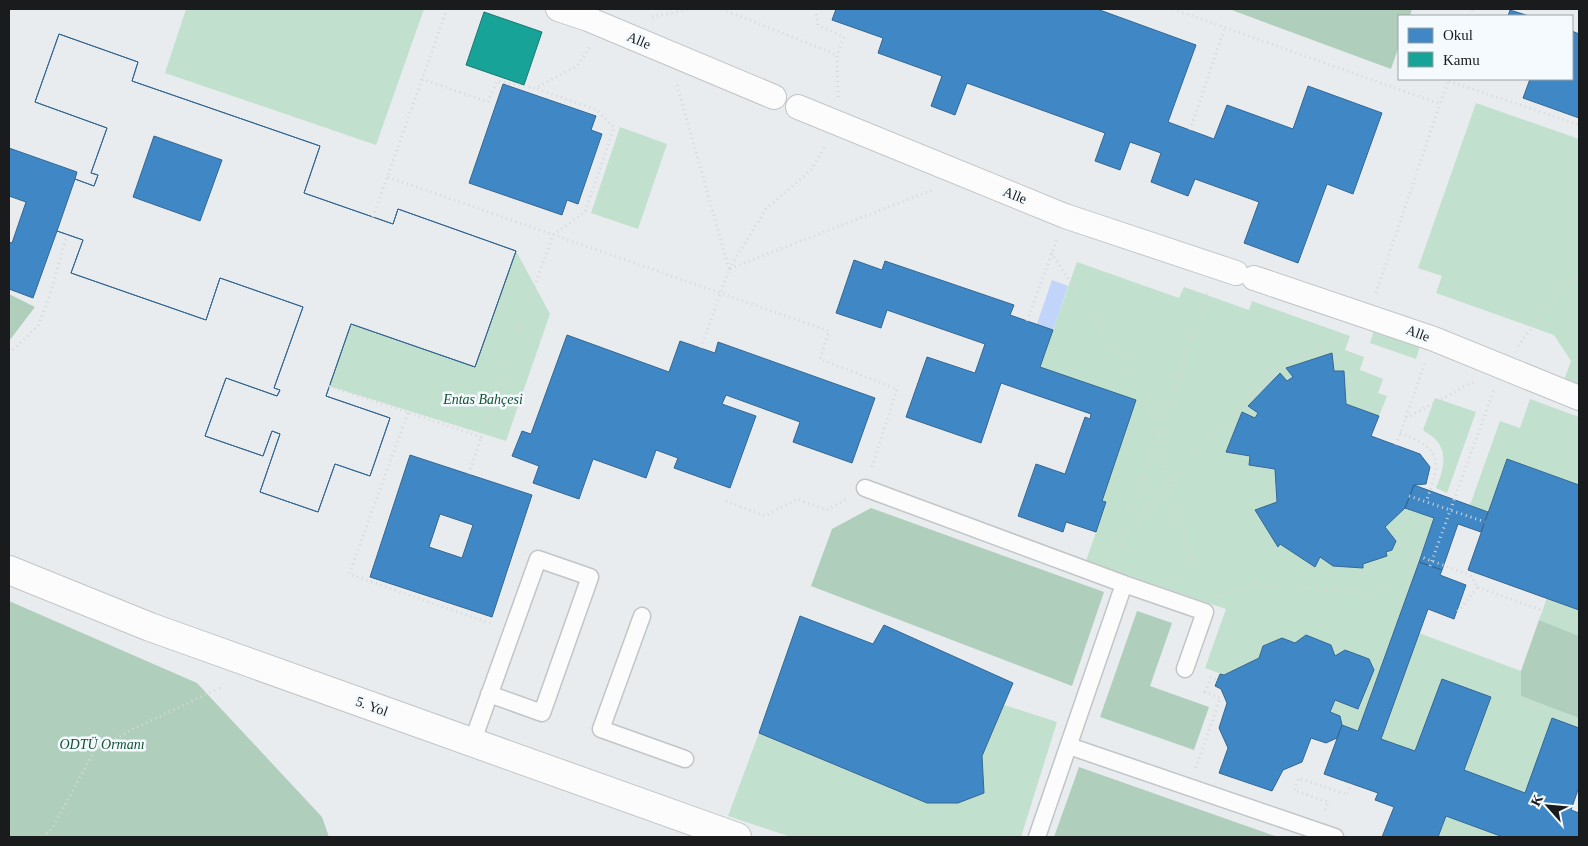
<svg xmlns="http://www.w3.org/2000/svg" width="1588" height="846" viewBox="0 0 1588 846" font-family="'Times New Roman',serif">
  <style>
    .green { fill: #c1e0cd }
    .forest { fill: #afcebb }
    .water { fill: #c1d4f9 }
    .schools { fill: #3f88c5; stroke: #346793; fill-rule: evenodd }
    .public { fill: #17a398; stroke: #187a73 }
    .lines { fill: none; stroke-linecap: round; stroke-linejoin: round }
    .service-casing { stroke: #c2c5c7; stroke-width: 19 }
    .pedestrian-casing { stroke: #c2c5c7; stroke-width: 26 }
    .minor-casing { stroke: #c2c5c7; stroke-width: 30 }
    .path { stroke: #d6d8d8; stroke-width: 3; stroke-dasharray: 1 4; stroke-linecap: butt }
    .service { stroke: #fcfcfd; stroke-width: 16 }
    .pedestrian { stroke: #fcfcfd; stroke-width: 24 }
    .minor { stroke: #fcfcfd; stroke-width: 28 }
    .labels { text-anchor: middle; stroke-width: 5; stroke-linejoin: round; paint-order: stroke }
    .street-label { font-size: 14px; fill: #191b1d; stroke: #f4fafe }
    .park-label { font-size: 14px; font-style: italic; fill: #12532f; stroke: #f4fafe }
  </style>
  <rect width="100%" height="100%" fill="#e9ecef"/>
  <path class="green" d="M 186,9 L 424,9 L 376,145 L 165,73 Z
    M 1476,103 L 1579,139 L 1579,386 L 1564,380 L 1571,361 L 1554,335 L 1436,293 L 1442,276 L 1418,268 Z
    M 620,127 L 667,144 L 638,229 L 591,213 Z
    M 516,251 L 550,314 L 506,441 L 329,386 L 351,324 L 475,367 Z
    M 1077,262 L 1179,298 L 1184,287 L 1249,310 L 1252,301 L 1350,336 L 1345,350 L 1364,357 L 1360,370 L 1383,379 L 1378,393 L 1387,396 L 1379,416 L 1346,404 L 1344,371 L 1334,371 L 1332,353 L 1286,368 L 1293,377 L 1287,381 L 1279,373 L 1248,406 L 1258,413 L 1255,418 L 1242,412 L 1226,452 L 1250,456 L 1249,465 L 1275,469 L 1277,502 L 1255,511 L 1278,547 L 1280,544 L 1315,567 L 1320,557 L 1333,566 L 1363,568 L 1363,564 L 1387,556 L 1386,552 L 1392,550 L 1396,541 L 1385,527 L 1405,508 L 1434,518 L 1358,731 L 1342,725 L 1340,716 L 1330,712 L 1335,700 L 1359,709 L 1374,670 L 1369,659 L 1345,650 L 1335,656 L 1331,645 L 1306,635 L 1295,643 L 1282,638 L 1264,646 L 1259,658 L 1224,675 L 1205,668 L 1226,609 L 1086,561 L 1106,503 L 1102,501 L 1136,400 L 1040,367 Z
    M 1374,330 L 1420,346 L 1416,359 L 1370,343 Z
    M 1435,398 L 1476,412 L 1447,493 L 1436,488 C 1442,473 1449,454 1436,440 C 1433,436 1427,433 1423,430 Z
    M 1530,399 L 1579,417 L 1579,485 L 1507,460 L 1488,512 L 1470,505 L 1500,421 L 1520,428 Z
    M 1547,598 L 1579,610 L 1579,636 L 1539,620 Z
    M 1419,633 L 1521,671 L 1521,696 L 1579,718 L 1579,728 L 1552,718 L 1525,793 L 1464,770 L 1491,697 L 1442,679 L 1415,751 L 1381,739 Z
    M 1004,705 L 1057,722 L 1021,837 L 791,837 L 728,816 L 759,733 L 927,803 L 958,803 L 984,793 L 982,756 Z
    M 1446,816 L 1503,837 L 1438,837 Z"/>
  <path class="forest" d="M 1229,9 L 1412,9 L 1410,16 L 1399,16 L 1399,46 L 1391,69 Z
    M 9,294 L 35,307 L 9,341 Z
    M 871,508 L 1104,592 L 1072,686 L 811,586 L 832,529 Z
    M 9,601 L 197,683 L 322,817 L 329,837 L 9,837 Z
    M 1137,611 L 1172,623 L 1150,686 L 1209,707 L 1194,750 L 1100,717 Z
    M 1539,620 L 1579,636 L 1579,718 L 1521,696 L 1521,671 Z
    M 1079,767 L 1278,837 L 1054,837 Z"/>
  <path class="water" d="M 1052,280 L 1068,286 L 1053,330 L 1037,324 Z"/>
  <path class="schools" d="M 836,9 L 1097,9 L 1196,45 L 1168,122 L 1214,139 L 1227,105 L 1293,129 L 1308,86 L 1382,113 L 1353,194 L 1327,184 L 1298,263 L 1244,243 L 1259,202 L 1195,179 L 1188,196 L 1151,182 L 1161,153 L 1130,142 L 1120,170 L 1095,161 L 1105,133 L 967,83 L 955,115 L 931,106 L 942,76 L 878,53 L 883,38 L 832,20 Z
    M 1510,10 L 1529,16 L 1508,16 Z
    M 1572,31 L 1579,34 L 1579,118 L 1523,98 L 1530,79 L 1572,79 Z
    M 59,34 L 138,62 L 132,81 L 320,146 L 304,193 L 393,224 L 398,209 L 516,251 L 475,367 L 351,324 L 326,396 L 390,418 L 370,476 L 335,464 L 318,512 L 260,492 L 280,434 L 272,431 L 263,456 L 205,436 L 226,378 L 277,396 L 280,390 L 274,388 L 303,307 L 220,278 L 206,320 L 71,273 L 83,240 L 57,231 L 33,298 L 9,289 L 9,242 L 12,243 L 26,202 L 9,196 L 9,148 L 77,172 L 75,179 L 94,186 L 98,175 L 91,173 L 107,128 L 35,102 ZM 154,136 L 222,160 L 200,221 L 133,197 Z
    M 59,34 L 138,62 L 132,81 L 320,146 L 304,193 L 393,224 L 398,209 L 516,251 L 475,367 L 351,324 L 326,396 L 390,418 L 370,476 L 335,464 L 318,512 L 260,492 L 280,434 L 272,431 L 263,456 L 205,436 L 226,378 L 277,396 L 280,390 L 274,388 L 303,307 L 220,278 L 206,320 L 71,273 L 83,240 L 57,231 L 75,179 L 94,186 L 98,175 L 91,173 L 107,128 L 35,102 Z
    M 503,84 L 596,116 L 591,130 L 602,134 L 578,204 L 567,200 L 562,215 L 469,183 Z
    M 854,260 L 882,270 L 885,261 L 1014,305 L 1010,315 L 1053,330 L 1040,367 L 1136,400 L 1102,501 L 1106,502 L 1096,532 L 1066,522 L 1063,532 L 1018,516 L 1036,464 L 1065,474 L 1085,417 L 1090,419 L 1091,414 L 1001,383 L 981,443 L 906,417 L 927,357 L 975,373 L 985,344 L 887,310 L 881,328 L 836,313 Z
    M 567,335 L 669,372 L 680,341 L 715,353 L 718,342 L 875,398 L 852,463 L 793,442 L 800,422 L 726,395 L 722,404 L 756,416 L 730,488 L 674,468 L 678,458 L 656,450 L 646,478 L 593,459 L 579,499 L 533,483 L 539,466 L 512,456 L 522,431 L 531,434 Z
    M 1332,353 L 1334,371 L 1344,371 L 1346,404 L 1379,416 L 1371,436 L 1420,454 L 1430,467 L 1426,484 L 1414,485 L 1405,508 L 1385,527 L 1396,541 L 1392,550 L 1386,552 L 1387,556 L 1363,564 L 1363,568 L 1333,566 L 1320,557 L 1315,567 L 1280,544 L 1278,547 L 1255,510 L 1277,502 L 1275,469 L 1249,465 L 1250,456 L 1226,452 L 1242,412 L 1255,418 L 1258,413 L 1248,406 L 1280,373 L 1287,381 L 1293,377 L 1286,368 Z
    M 410,455 L 532,495 L 492,617 L 370,577 ZM 440,514 L 473,525 L 462,558 L 429,547 Z
    M 1507,459 L 1579,485 L 1579,610 L 1468,570 Z
    M 1414,485 L 1488,512 L 1481,532 L 1458,524 L 1442,570 L 1419,562 L 1434,518 L 1405,508 Z
    M 1419,562 L 1442,570 L 1440,575 L 1466,585 L 1454,619 L 1428,609 L 1381,739 L 1415,751 L 1442,679 L 1491,697 L 1464,770 L 1525,793 L 1552,718 L 1579,728 L 1579,787 L 1571,810 L 1579,813 L 1579,837 L 1503,837 L 1446,816 L 1438,837 L 1382,837 L 1394,807 L 1375,800 L 1378,793 L 1324,774 L 1342,725 L 1358,731 Z
    M 800,616 L 873,644 L 884,625 L 1013,683 L 982,756 L 984,793 L 958,803 L 927,803 L 759,733 Z
    M 1306,635 L 1331,645 L 1335,656 L 1345,650 L 1369,659 L 1374,670 L 1358,709 L 1335,700 L 1330,712 L 1340,716 L 1342,725 L 1337,738 L 1326,743 L 1311,738 L 1302,762 L 1283,770 L 1272,791 L 1219,773 L 1228,748 L 1219,728 L 1227,703 L 1221,689 L 1215,686 L 1220,674 L 1224,675 L 1259,658 L 1263,646 L 1282,638 L 1295,643 Z"/>
  <path class="public" d="M 484,12 L 542,32 L 524,85 L 466,65 Z"/>
  <g class="lines">
    <g class="service-casing">
      <path id="service" d="M 865,488 L 1124,584 L 1037,837
        M 1124,584 L 1205,612 L 1185,669
        M 642,616 L 601,729 L 685,759
        M 472,743 L 538,559 L 590,577 L 542,713 L 489,694
        M 1069,746 L 1335,837"/>
    </g>
    <g class="pedestrian-casing">
      <path id="pedestrian" d="M 558,9 L 588,19 L 774,97
        M 798,107 L 1065,216 L 1236,273
        M 1254,278 L 1434,339 L 1579,398"/>
    </g>
    <g class="minor-casing">
      <path id="minor" d="M 9,570 L 150,627 L 737,837"/>
    </g>
    <path class="path" d="M 722,9 L 837,55
      M 816,9 L 818,25 L 844,37 L 837,55 L 838,97
      M 1173,9 L 1440,104 L 1449,79
      M 1471,16 L 1473,9
      M 652,17 L 690,9
      M 422,79 L 488,102 L 497,81 L 535,88 L 577,66 L 590,47
      M 1449,81 L 1579,125
      M 677,85 L 729,269
      M 1190,130 L 1225,27
      M 388,177 L 829,331 L 820,359 L 897,389 L 872,467
      M 373,217 L 447,9
      M 1051,253 L 1147,396 L 1199,586
      M 729,269 L 766,209 L 812,169 L 826,145
      M 1376,293 L 1440,104
      M 1027,321 L 1057,239
      M 1518,346 L 1560,291 L 1579,276
      M 701,348 L 729,269 L 932,190
      M 9,353 L 38,326 L 49,298 L 67,235
      M 329,386 L 481,437 L 553,235 L 585,212 L 614,128 L 597,110 L 535,88
      M 408,413 L 349,574 L 492,624
      M 1406,418 L 1473,382
      M 1400,433 C 1445,450 1440,462 1426,502
      M 1396,445 L 1425,363
      M 469,474 L 481,437
      M 1409,496 L 1485,522
      M 726,501 L 765,516 L 797,499 L 827,510 L 846,499
      M 1103,554 L 1123,534 L 1244,401 L 1281,365 L 1331,344 L 1343,335
      M 1115,559 L 1208,290
      M 1430,566 L 1494,390
      M 1478,587 L 1579,624
      M 1218,596 L 1257,584 L 1372,593 L 1382,589 L 1413,554 L 1470,575 L 1478,587 L 1456,613
      M 1210,677 L 1217,680
      M 1519,700 L 1579,723
      M 1196,768 L 1220,698 L 1205,692 L 1211,678
      M 1325,810 L 1328,802 L 1294,790 L 1299,778 L 1347,795 L 1351,784
      M 43,837 L 53,827 L 94,751 L 135,728 L 222,687"/>
    <use href="#service" class="service"/>
    <use href="#pedestrian" class="pedestrian"/>
    <use href="#minor" class="minor"/>
  </g>
  <g class="labels">
    <g class="street-label">
      <text transform="translate(639 40) rotate(23)" y="5">Alle</text>
      <text transform="translate(1015 195) rotate(22)" y="5">Alle</text>
      <text transform="translate(1418 333) rotate(20)" y="5">Alle</text>
      <text transform="translate(372 706) rotate(20)" y="5">5. Yol</text>
    </g>
    <g class="park-label">
      <text x="483" y="404">Entas Bahçesi</text>
      <text x="102" y="749">ODTÜ Ormanı</text>
    </g>
  </g>
  <rect width="1588" height="846" fill="none" stroke="#191b1d" stroke-width="20"/>
  <rect x="1398" y="15" width="175" height="65" fill="#f4fafe" stroke="#9ca1a4"/>
  <rect x="1408" y="28" width="25" height="15" fill="#3f88c5" stroke="#9ca1a4"/>
  <text x="1443" y="40" font-size="15" fill="#191b1d">Okul</text>
  <rect x="1408" y="52" width="25" height="15" fill="#17a398" stroke="#9ca1a4"/>
  <text x="1443" y="65" font-size="15" fill="#191b1d">Kamu</text>
  <g transform="translate(1548 806) rotate(297)" stroke="#f4fafe" stroke-width="4" paint-order="stroke">
  <path d="M0-4L9 19L0 12L-9 19Z" fill="#191b1d"/>
  <text y="-8" font-size="14" font-weight="bold" text-anchor="middle" fill="#191b1d">K</text>
  </g>
</svg>
